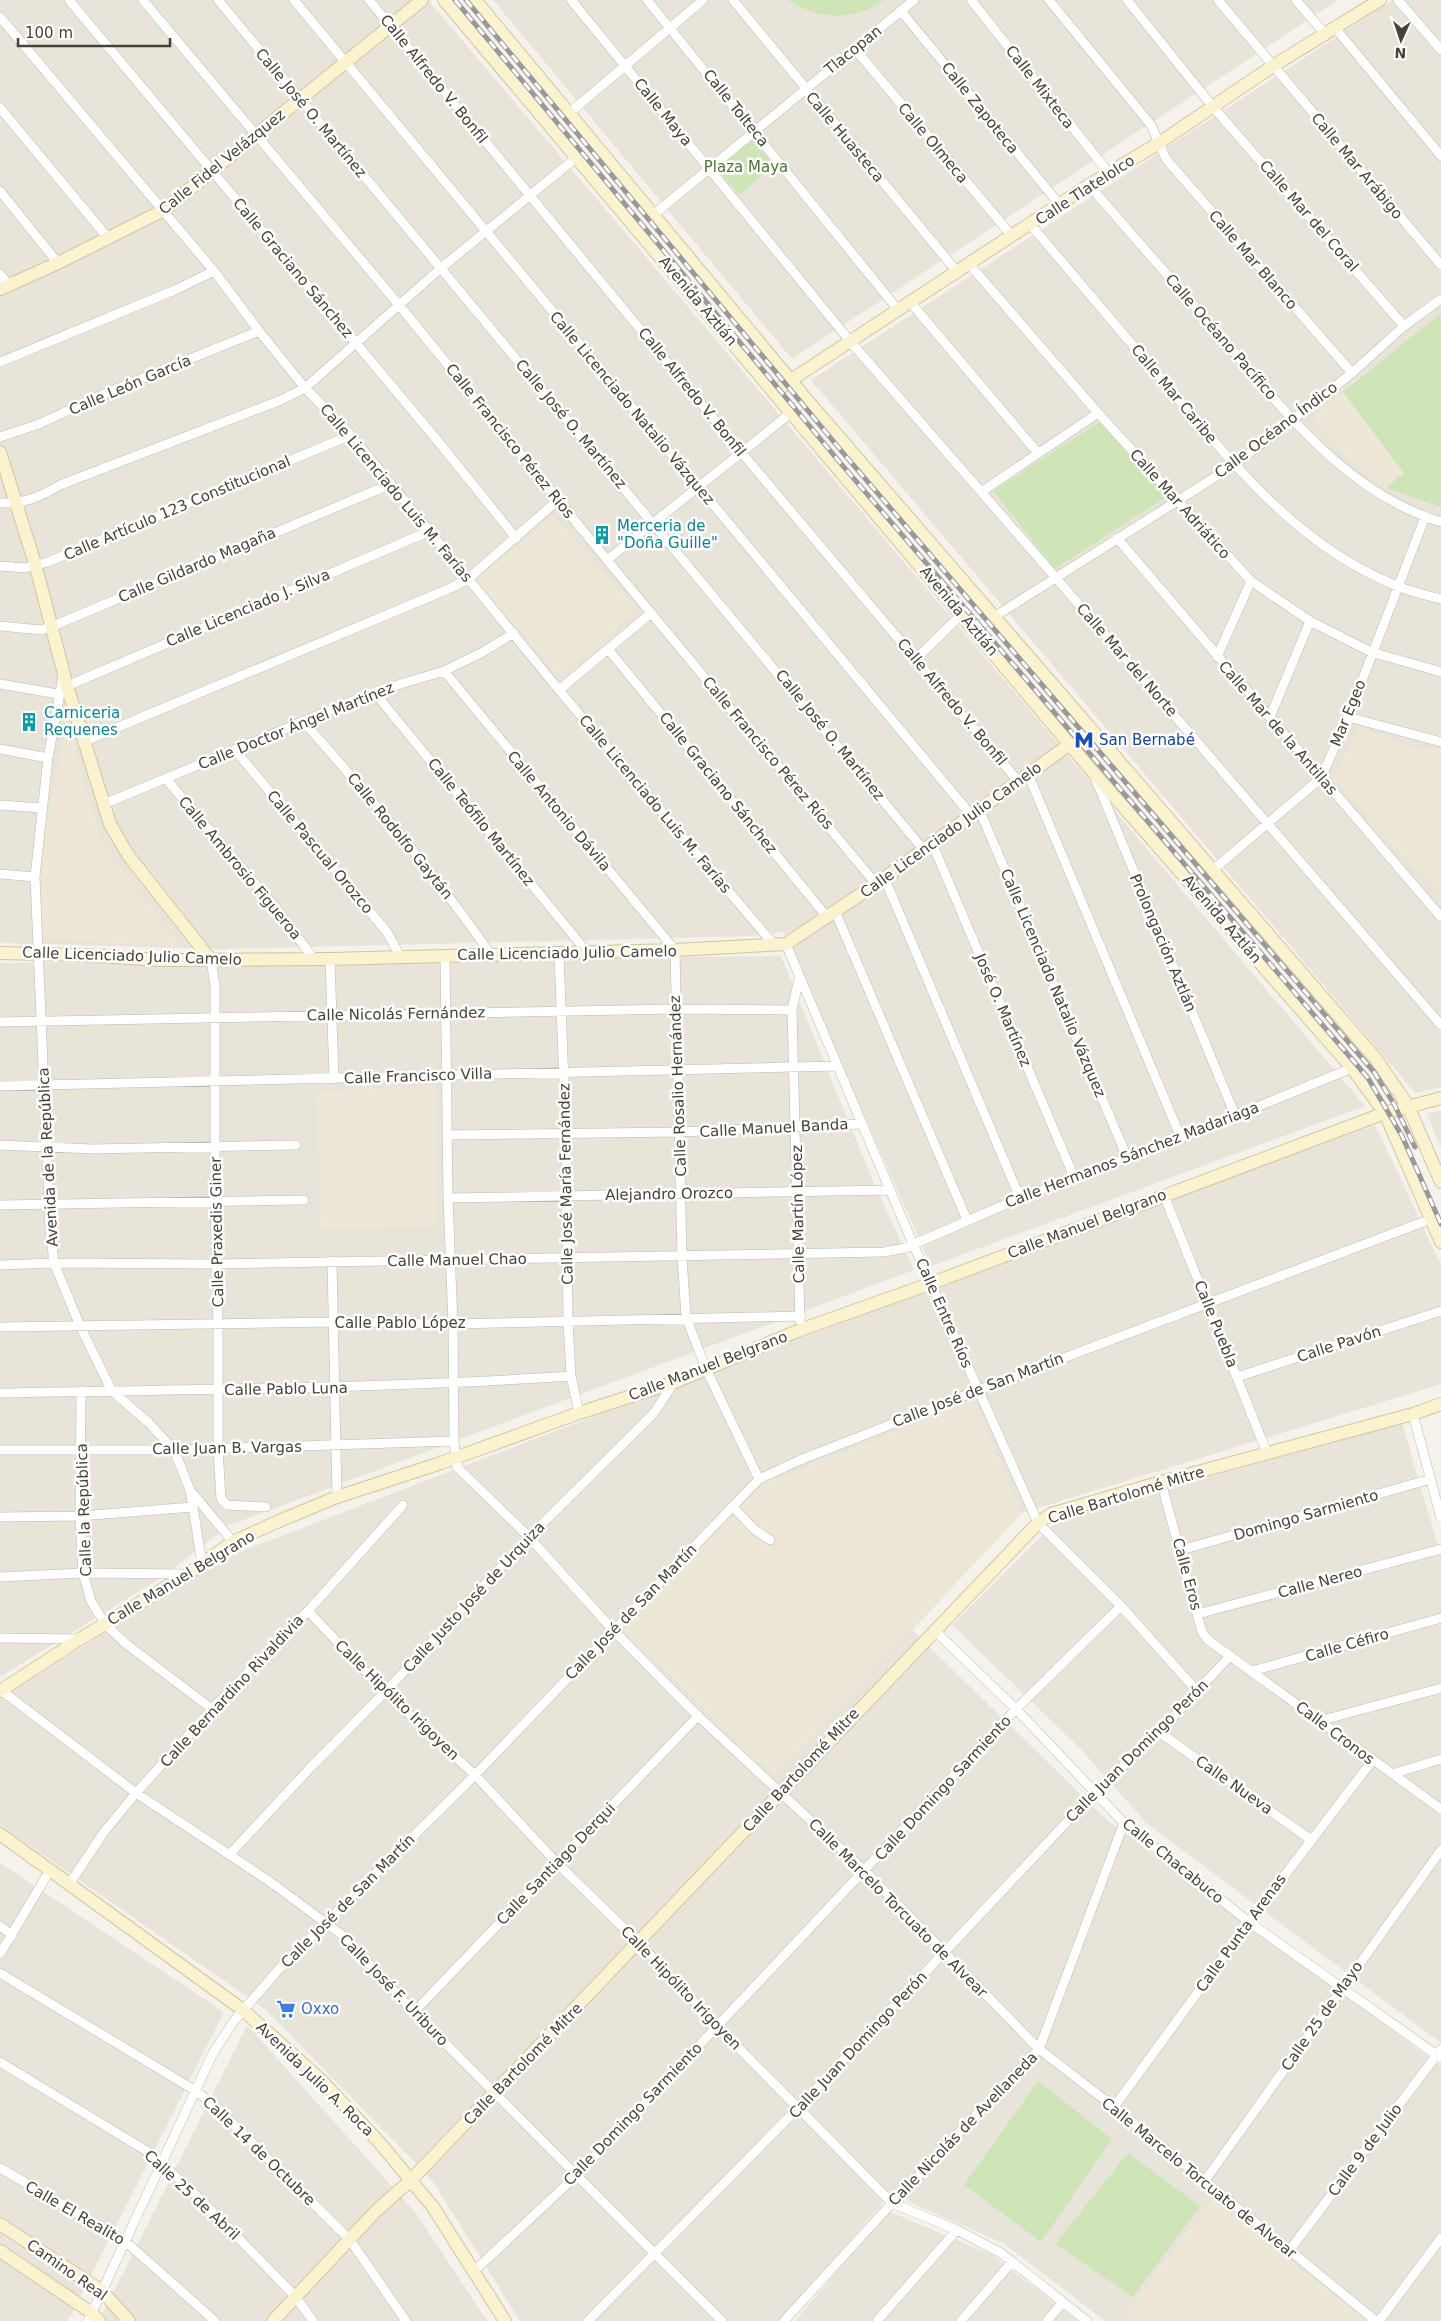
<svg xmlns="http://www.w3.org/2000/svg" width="1441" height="2321" viewBox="0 0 1441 2321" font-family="'DejaVu Sans',sans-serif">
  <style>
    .residential { fill: #e8e4da }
    .education { fill: #ece7d6 }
    .green { fill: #cfe5b8 }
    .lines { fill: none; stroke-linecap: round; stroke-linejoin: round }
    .street-casing { stroke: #bfbaae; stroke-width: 10 }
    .secondary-casing { stroke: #d0c69e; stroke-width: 14 }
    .street { stroke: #fff; stroke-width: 9 }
    .secondary { stroke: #fbf2cf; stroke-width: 12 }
    .rail-casing { stroke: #999; stroke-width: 5 }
    .rail { stroke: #fff; stroke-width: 3; stroke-dasharray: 9; stroke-linecap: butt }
    .labels { text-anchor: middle; stroke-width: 5; stroke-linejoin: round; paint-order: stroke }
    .street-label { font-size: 15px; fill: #484339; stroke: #fff }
    .park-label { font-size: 15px; fill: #487730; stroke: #fff }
    .culture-label { font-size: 15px; fill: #0d838f; stroke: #fff; text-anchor: start }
    .transit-label { font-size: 15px; fill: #164399; stroke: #fff; text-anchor: start }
    .shop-label { font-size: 15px; fill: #366cbe; stroke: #fff; text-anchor: start }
  </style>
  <rect width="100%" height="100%" fill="#f4f2eb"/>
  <path class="residential" d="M 0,0 L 428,0 L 1365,1106 L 931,1266 L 783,932 L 751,936 L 221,949 L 0,943 Z
    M 493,0 L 1338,0 L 792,359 Z
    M 1393,0 L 1441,0 L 1441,1087 L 1415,1093 L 811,380 Z
    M 781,956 L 872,1179 L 914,1270 L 230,1525 L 159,1579 L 0,1677 L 0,963 Z
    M 1441,1111 L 1441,1149 L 1427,1113 Z
    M 1375,1125 L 1441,1265 L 1441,1384 L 1022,1513 L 912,1630 L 1107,1820 L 1441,2066 L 1441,2321 L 1105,2321 L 1003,2243 L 911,2203 L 894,2190 L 780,2321 L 520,2321 L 432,2180 L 266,2010 L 0,1825 L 0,1699 L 221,1559 L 917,1293 Z
    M 1402,1423 L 1441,1557 L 1441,2043 L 1146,1823 L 1080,1748 L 952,1625 L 1059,1519 Z
    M 0,1863 L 224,2012 L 68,2321 L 0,2321 Z
    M 247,2025 L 416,2213 L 487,2321 L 99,2321 Z
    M 888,2211 L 992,2255 L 1078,2321 L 795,2321 Z"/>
  <path class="education" d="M 1343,392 L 1404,473 L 1386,488 L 1327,439 L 1316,425 L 1316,415 Z
    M 554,516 L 637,611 L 560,677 L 476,580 Z
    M 66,716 L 102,844 L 181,947 L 42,938 L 38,870 Z
    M 1359,726 L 1413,748 L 1441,750 L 1441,897 L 1334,780 Z
    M 437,1085 L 438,1227 L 321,1229 L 317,1092 Z
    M 973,1400 L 1022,1513 L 774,1776 L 622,1628 L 764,1484 Z
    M 1212,2198 L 1366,2321 L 1122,2321 Z"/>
  <path class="green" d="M 788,0 L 884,0 C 856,21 816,20 788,0 Z
    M 752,139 L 774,165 L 739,195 L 717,168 Z
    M 1441,313 L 1441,507 L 1386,488 L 1404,473 L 1343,392 Z
    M 1101,421 L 1166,497 L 1055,569 L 993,491 Z
    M 1038,2081 L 1112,2139 L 1041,2242 L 964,2185 Z
    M 1128,2153 L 1200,2206 L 1133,2297 L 1055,2244 Z"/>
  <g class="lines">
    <g class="street-casing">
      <path id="street" d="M 69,0 L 437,440 L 516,538
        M 143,0 L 399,305 L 607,560 L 876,884
        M 218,0 L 923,849
        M 294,0 L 971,815
        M 369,0 L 742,453 L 1018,781
        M 571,0 L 850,341 L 1056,578 L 1441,1025
        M 647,0 L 899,311
        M 733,0 L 958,273
        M 971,0 L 1109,173
        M 1049,0 L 1151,125 L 1166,159 L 1352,373
        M 1127,0 L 1213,107 L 1404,326
        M 1218,0 L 1441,265
        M 1296,0 L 1325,34
        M 1398,0 L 1441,50
        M 901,11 L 1060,205
        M 0,17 L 214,271 L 259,331 L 305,388 L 351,435 L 559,690 L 774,945
        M 1336,29 L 1441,156
        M 855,49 L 1012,236
        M 0,108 L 108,238
        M 568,114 L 703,0
        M 1089,185 C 1131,234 1174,282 1216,331 C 1280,405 1343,492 1441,522
        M 0,191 L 58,263
        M 653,215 L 914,0
        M 1030,224 C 1076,279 1122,333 1168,387 C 1235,466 1298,546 1397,586 C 1411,592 1427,595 1441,599
        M 970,265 L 1098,413 L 1251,581 L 1310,621 L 1371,652 L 1441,672
        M 0,274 L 8,284
        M 911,303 L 1037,452
        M 0,362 L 175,290 L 214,271
        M 0,437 L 39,424 L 104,394 L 259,331
        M 981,492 L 1098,413
        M 0,503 C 23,504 40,497 60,485 L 281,400 L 305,388 L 441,268 L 577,157
        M 1117,538 L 1441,917
        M 607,560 L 807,400
        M 0,566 L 25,568 L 48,562 L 351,435
        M 0,626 L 41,630 L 53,626 L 391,484
        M 975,629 L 1234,465 L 1352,373 L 1404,326 L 1441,299
        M 608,649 L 827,917
        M 1217,657 L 1251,581
        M 916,659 L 978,598
        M 444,671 L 675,950 L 682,1257 L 686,1317 L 706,1369 L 759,1479
        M 63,676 L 48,758 L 35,877 L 50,1228 L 54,1263 L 80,1326 L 112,1391 L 149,1423 L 174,1450 L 190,1490 L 233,1542
        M 0,684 L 58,694
        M 67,686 L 430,531
        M 559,690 L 651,613
        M 374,692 L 587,952
        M 1270,717 L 1310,621
        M 1348,717 L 1441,742
        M 303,721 C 369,796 434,872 491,955
        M 85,741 L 453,587 L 469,578 L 558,500
        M 0,749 L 48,758
        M 235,750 L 387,932 L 400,956
        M 1028,774 L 1181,1138
        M 166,779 L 276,908 L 313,958
        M 1096,780 L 1235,1115
        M 104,804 L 374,692 L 444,671 L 481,653 L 514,633
        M 0,805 L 42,808
        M 979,809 L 1127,1157
        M 932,843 L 1074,1177
        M 1214,869 L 1321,778 L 1348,717 L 1425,517
        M 0,874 L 35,877
        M 884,877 L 1020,1198
        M 835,911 L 967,1220
        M 786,944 L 913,1244 L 1038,1523 L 1121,1606 L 1197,1691
        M 559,954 L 566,1135 L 568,1321 L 571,1376 L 579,1413
        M 445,956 L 448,1198 L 453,1324 L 454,1441 L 457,1467 L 529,1537 L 613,1630 L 698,1716 L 865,1871 L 1039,2049 L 1114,2107 L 1376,2321
        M 330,959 L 334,1079
        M 211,960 L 215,985 L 215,1200 L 218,1325 L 218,1448 L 221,1499 L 227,1505 L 266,1507
        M 799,979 L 792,1010 L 800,1321
        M 0,1022 L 675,1009 L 792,1010
        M 0,1086 L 837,1066
        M 447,1135 L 679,1132 L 862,1124
        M 0,1145 L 92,1149 L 296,1145
        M 1164,1195 L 1267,1453
        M 448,1198 L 890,1190
        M 0,1205 L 304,1200
        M 332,1261 L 337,1497
        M 0,1265 L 54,1263 L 217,1264 L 884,1252 L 905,1248 L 1020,1198 L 1181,1138 L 1352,1068
        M 0,1327 L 333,1322 L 453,1324 L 801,1316
        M 1237,1377 L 1441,1311
        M 81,1391 L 80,1516 L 83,1573 L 91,1601 L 105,1624 L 125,1643 L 212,1709
        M 0,1393 C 191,1389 380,1389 571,1376
        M 1413,1414 L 1441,1518
        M 0,1450 L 174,1450 L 454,1441
        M 1161,1482 L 1202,1632 L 1208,1640 L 1441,1809
        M 193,1507 L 202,1564
        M 733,1507 L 755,1530 L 770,1540
        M 0,1517 L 80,1516 L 193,1507 L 190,1491
        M 1181,1550 L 1431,1479
        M 0,1577 L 83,1573 L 187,1574
        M 308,1611 L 385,1692 L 475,1775 L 557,1863 L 639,1943 L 717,2026 L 892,2203 L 957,2230 L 1001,2253 L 1087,2321
        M 1198,1614 L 1441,1549
        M 934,1630 L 1016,1709 L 1124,1823 L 1249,1922 L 1441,2058
        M 0,1638 L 80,1639
        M 1252,1671 L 1441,1618
        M 1,1690 L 136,1793 L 269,1881 L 342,1935 L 414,2012 L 722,2321
        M 1319,1721 L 1441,1688
        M 1159,1732 L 1310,1839
        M 1392,1774 L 1441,1759
        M 229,1855 L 310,1768 L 385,1692 L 529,1537 L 654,1413 L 674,1382
        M 70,1883 L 104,1832 L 136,1793 L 212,1709 L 308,1611 L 403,1505
        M 0,1926 L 12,1935
        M 0,1954 L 50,1870
        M 0,1973 L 196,2091 L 215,2106 L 350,2240 L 406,2321
        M 414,2012 L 698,1716
        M 0,2062 L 150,2153 L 199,2198 L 295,2296 L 313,2321
        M 1114,2107 L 1249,1922 L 1372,1761
        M 0,2168 L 125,2241 L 215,2321
        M 1204,2182 L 1441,1850
        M 1289,2251 L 1441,2049
        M 473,2272 L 577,2175 L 1016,1709 L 1121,1606
        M 88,2321 L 213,2053 L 234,2021 L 279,1969 L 475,1775 L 759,1479 L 800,1460 L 979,1390 L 1431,1219
        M 588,2321 L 798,2108 L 1095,1792 L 1159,1732 L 1229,1657
        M 784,2321 L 892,2203 L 1039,2049 L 1124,1823
        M 877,2321 L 957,2230
        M 961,2321 L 1012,2262
        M 1047,2321 L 1063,2302
        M 1379,2321 L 1441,2238"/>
    </g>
    <g class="secondary-casing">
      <path id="secondary" d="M 444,0 L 1092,771 L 1352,1068 L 1385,1113 L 1441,1242
        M 475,0 L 807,400 L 1376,1059 L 1408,1106 L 1441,1182
        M 0,289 L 58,263 L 164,210 L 422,0
        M 774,393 L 791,380 L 1089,185 L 1159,143 L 1273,66 L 1380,0
        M 0,452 L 36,567 L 67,686 L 110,824 L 128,855 L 211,960
        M 0,953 L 83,955 L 161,960 L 330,959 L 675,950 L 786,944 L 876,884 L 1070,744
        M 0,1691 L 80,1639 L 188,1574 L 233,1542 L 279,1521 L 337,1497 L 441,1463 L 579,1413 L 675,1382 L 800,1330 L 932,1283 L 1385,1113 L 1441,1098
        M 0,1834 L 243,2010 L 321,2080 L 379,2142 L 433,2207 L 505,2321
        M 0,2224 L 102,2291 L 129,2321
        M 0,2251 L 92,2313 L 99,2321
        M 273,2321 L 376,2211 L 411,2180 L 1038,1523 L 1051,1514 L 1161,1482 L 1413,1414 L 1441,1404"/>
    </g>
    <use href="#street" class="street"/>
    <use href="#secondary" class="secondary"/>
    <g class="rail-casing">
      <path id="rail" d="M 455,0 L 837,459 L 1368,1078 L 1402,1136 L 1441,1224
        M 466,0 L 844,454 L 1374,1072 L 1394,1104 L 1415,1147"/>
    </g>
    <use href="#rail" class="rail"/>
  </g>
  <defs>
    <g id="building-bare" transform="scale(1.5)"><path d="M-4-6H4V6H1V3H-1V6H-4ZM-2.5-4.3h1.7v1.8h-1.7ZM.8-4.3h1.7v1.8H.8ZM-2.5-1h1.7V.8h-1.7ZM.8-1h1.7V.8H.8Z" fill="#0f9aa8" stroke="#fff" stroke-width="2.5" paint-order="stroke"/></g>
    <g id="metro-bare" transform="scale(1.5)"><path d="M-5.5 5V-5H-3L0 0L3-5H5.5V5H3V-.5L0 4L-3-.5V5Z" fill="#1a4fb4" stroke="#fff" stroke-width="2.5" paint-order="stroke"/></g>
    <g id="supermarket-bare" transform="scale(1.5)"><path d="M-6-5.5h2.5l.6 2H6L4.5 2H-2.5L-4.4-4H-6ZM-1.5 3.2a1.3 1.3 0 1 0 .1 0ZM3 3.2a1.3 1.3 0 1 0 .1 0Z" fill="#3f7fe0" stroke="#fff" stroke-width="2.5" paint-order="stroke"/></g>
  </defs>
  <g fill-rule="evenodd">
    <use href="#building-bare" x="602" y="535"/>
    <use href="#building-bare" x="29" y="722"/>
    <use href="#metro-bare" x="1084" y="740"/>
    <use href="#supermarket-bare" x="286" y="2009"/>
  </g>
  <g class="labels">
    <g class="street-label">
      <text transform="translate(853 50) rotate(-39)" y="5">Tlacopan</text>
      <text transform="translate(434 79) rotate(51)" y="5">Calle Alfredo V. Bonfil</text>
      <text transform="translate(1040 87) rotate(52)" y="5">Calle Mixteca</text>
      <text transform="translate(736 108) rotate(51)" y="5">Calle Tolteca</text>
      <text transform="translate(980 108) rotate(51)" y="5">Calle Zapoteca</text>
      <text transform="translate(663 112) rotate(51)" y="5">Calle Maya</text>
      <text transform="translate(311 113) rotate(50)" y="5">Calle José O. Martínez</text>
      <text transform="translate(845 137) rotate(50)" y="5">Calle Huasteca</text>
      <text transform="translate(933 143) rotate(50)" y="5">Calle Olmeca</text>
      <text transform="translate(222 162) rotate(-39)" y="5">Calle Fidel Velázquez</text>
      <text transform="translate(1357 166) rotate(50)" y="5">Calle Mar Arábigo</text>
      <text transform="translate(1085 190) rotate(-33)" y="5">Calle Tlatelolco</text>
      <text transform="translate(1309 216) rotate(49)" y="5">Calle Mar del Coral</text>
      <text transform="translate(1253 260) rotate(49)" y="5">Calle Mar Blanco</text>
      <text transform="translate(293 268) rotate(50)" y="5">Calle Graciano Sánchez</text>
      <text transform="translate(698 301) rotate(50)" y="5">Avenida Aztlán</text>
      <text transform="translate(1221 337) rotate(49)" y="5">Calle Océano Pacífico</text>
      <text transform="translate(130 385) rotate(-23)" y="5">Calle León García</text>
      <text transform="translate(692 392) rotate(51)" y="5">Calle Alfredo V. Bonfil</text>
      <text transform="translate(1174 394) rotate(50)" y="5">Calle Mar Caribe</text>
      <text transform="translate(632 408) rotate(50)" y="5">Calle Licenciado Natalio Vázquez</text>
      <text transform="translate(571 424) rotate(50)" y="5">Calle José O. Martínez</text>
      <text transform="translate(1276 430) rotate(-37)" y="5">Calle Océano Índico</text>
      <text transform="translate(510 441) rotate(51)" y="5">Calle Francisco Pérez Ríos</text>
      <text transform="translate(396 493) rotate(50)" y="5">Calle Licenciado Luis M. Farías</text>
      <text transform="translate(1180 504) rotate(48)" y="5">Calle Mar Adriático</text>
      <text transform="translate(177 508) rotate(-23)" y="5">Calle Artículo 123 Constitucional</text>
      <text transform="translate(197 565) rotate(-23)" y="5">Calle Gildardo Magaña</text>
      <text transform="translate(248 608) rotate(-23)" y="5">Calle Licenciado J. Silva</text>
      <text transform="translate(959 611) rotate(50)" y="5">Avenida Aztlán</text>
      <text transform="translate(1127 660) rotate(49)" y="5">Calle Mar del Norte</text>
      <text transform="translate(952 702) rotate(50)" y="5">Calle Alfredo V. Bonfil</text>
      <text transform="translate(1348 713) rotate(-68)" y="5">Mar Egeo</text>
      <text transform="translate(296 726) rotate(-22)" y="5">Calle Doctor Ángel Martínez</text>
      <text transform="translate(1278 728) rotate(49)" y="5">Calle Mar de la Antillas</text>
      <text transform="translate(830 735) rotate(51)" y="5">Calle José O. Martínez</text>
      <text transform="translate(768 753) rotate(50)" y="5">Calle Francisco Pérez Ríos</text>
      <text transform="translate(718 783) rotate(51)" y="5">Calle Graciano Sánchez</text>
      <text transform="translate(655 804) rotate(50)" y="5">Calle Licenciado Luis M. Farías</text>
      <text transform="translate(559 811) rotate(50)" y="5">Calle Antonio Dávila</text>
      <text transform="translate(481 822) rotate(51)" y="5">Calle Teófilo Martínez</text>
      <text transform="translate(951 830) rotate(-36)" y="5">Calle Licenciado Julio Camelo</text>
      <text transform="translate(400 836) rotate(51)" y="5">Calle Rodolfo Gaytán</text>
      <text transform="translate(320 852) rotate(50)" y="5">Calle Pascual Orozco</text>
      <text transform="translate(240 868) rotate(50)" y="5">Calle Ambrosio Figueroa</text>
      <text transform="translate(1222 919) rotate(49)" y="5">Avenida Aztlán</text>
      <text transform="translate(1163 943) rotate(67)" y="5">Prolongación Aztlán</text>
      <text transform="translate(567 953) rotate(-1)" y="5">Calle Licenciado Julio Camelo</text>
      <text transform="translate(132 956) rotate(2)" y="5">Calle Licenciado Julio Camelo</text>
      <text transform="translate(1053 983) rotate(67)" y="5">Calle Licenciado Natalio Vázquez</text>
      <text transform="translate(1003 1010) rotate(67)" y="5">José O. Martínez</text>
      <text transform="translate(396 1014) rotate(-1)" y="5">Calle Nicolás Fernández</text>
      <text transform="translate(418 1076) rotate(-2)" y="5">Calle Francisco Villa</text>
      <text transform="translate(678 1086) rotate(-92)" y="5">Calle Rosalio Hernández</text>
      <text transform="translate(774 1128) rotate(-3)" y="5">Calle Manuel Banda</text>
      <text transform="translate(1132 1155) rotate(-21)" y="5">Calle Hermanos Sánchez Madariaga</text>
      <text transform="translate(48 1157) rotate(-93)" y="5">Avenida de la República</text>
      <text transform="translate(566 1184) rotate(-91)" y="5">Calle José María Fernández</text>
      <text transform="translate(669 1194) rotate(-1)" y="5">Alejandro Orozco</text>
      <text transform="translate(798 1214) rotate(-91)" y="5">Calle Martín López</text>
      <text transform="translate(1087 1224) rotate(-21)" y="5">Calle Manuel Belgrano</text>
      <text transform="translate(217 1232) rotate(-91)" y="5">Calle Praxedis Giner</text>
      <text transform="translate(457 1260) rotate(-1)" y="5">Calle Manuel Chao</text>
      <text transform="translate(944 1313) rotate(66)" y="5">Calle Entre Ríos</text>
      <text x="400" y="1328">Calle Pablo López</text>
      <text transform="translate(1216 1324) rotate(68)" y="5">Calle Puebla</text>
      <text transform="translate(1339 1344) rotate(-18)" y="5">Calle Pavón</text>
      <text transform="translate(708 1366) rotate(-21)" y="5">Calle Manuel Belgrano</text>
      <text transform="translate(286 1389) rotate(-1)" y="5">Calle Pablo Luna</text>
      <text transform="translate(978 1390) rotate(-21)" y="5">Calle José de San Martín</text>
      <text transform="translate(227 1448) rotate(-1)" y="5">Calle Juan B. Vargas</text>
      <text transform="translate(1126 1495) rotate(-17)" y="5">Calle Bartolomé Mitre</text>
      <text transform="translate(84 1510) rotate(-92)" y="5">Calle la República</text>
      <text transform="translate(1306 1515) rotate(-16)" y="5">Domingo Sarmiento</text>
      <text transform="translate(1187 1574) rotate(75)" y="5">Calle Eros</text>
      <text transform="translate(181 1578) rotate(-31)" y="5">Calle Manuel Belgrano</text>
      <text transform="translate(1320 1582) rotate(-15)" y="5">Calle Nereo</text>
      <text transform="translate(474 1597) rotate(-47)" y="5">Calle Justo José de Urquiza</text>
      <text transform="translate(631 1612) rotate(-46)" y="5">Calle José de San Martín</text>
      <text transform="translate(1347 1645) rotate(-16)" y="5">Calle Céfiro</text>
      <text transform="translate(232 1691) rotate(-47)" y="5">Calle Bernardino Rivaldivia</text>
      <text transform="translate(397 1700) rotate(44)" y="5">Calle Hipólito Irigoyen</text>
      <text transform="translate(1335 1733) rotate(37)" y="5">Calle Cronos</text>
      <text transform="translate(1137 1751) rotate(-45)" y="5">Calle Juan Domingo Perón</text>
      <text transform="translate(801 1770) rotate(-47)" y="5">Calle Bartolomé Mitre</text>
      <text transform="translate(1234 1785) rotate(35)" y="5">Calle Nueva</text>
      <text transform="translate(943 1788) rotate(-47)" y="5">Calle Domingo Sarmiento</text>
      <text transform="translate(1173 1861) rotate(39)" y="5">Calle Chacabuco</text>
      <text transform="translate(556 1864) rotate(-46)" y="5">Calle Santiago Derqui</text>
      <text transform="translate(348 1901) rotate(-45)" y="5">Calle José de San Martín</text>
      <text transform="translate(898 1908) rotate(45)" y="5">Calle Marcelo Torcuato de Alvear</text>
      <text transform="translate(1241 1933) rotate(-54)" y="5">Calle Punta Arenas</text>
      <text transform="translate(681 1988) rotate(46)" y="5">Calle Hipólito Irigoyen</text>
      <text transform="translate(394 1990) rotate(46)" y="5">Calle José F. Uriburo</text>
      <text transform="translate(1322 2016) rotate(-55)" y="5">Calle 25 de Mayo</text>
      <text transform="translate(858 2045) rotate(-47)" y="5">Calle Juan Domingo Perón</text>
      <text transform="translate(523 2064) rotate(-46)" y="5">Calle Bartolomé Mitre</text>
      <text transform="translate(315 2079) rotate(44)" y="5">Avenida Julio A. Roca</text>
      <text transform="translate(633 2114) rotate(-46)" y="5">Calle Domingo Sarmiento</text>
      <text transform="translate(963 2129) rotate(-46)" y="5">Calle Nicolás de Avellaneda</text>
      <text transform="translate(1365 2150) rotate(-53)" y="5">Calle 9 de Julio</text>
      <text transform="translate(259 2151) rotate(44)" y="5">Calle 14 de Octubre</text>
      <text transform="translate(1199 2178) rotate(39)" y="5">Calle Marcelo Torcuato de Alvear</text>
      <text transform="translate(192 2195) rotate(43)" y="5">Calle 25 de Abril</text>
      <text transform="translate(75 2213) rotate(30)" y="5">Calle El Realito</text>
      <text transform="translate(67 2270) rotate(35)" y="5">Camino Real</text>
    </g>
    <g class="park-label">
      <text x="746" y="172">Plaza Maya</text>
    </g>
    <g class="culture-label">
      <text x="617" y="531">Merceria de<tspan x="617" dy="17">"Doña Guille"</tspan></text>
      <text x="44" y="718">Carniceria<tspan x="44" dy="17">Requenes</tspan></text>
    </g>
    <g class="transit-label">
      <text x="1099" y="745">San Bernabé</text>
    </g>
    <g class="shop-label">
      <text x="301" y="2014">Oxxo</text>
    </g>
  </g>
  <g transform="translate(1401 40) rotate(183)" stroke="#ffffff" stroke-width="4" paint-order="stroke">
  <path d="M0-4L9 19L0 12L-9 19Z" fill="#484339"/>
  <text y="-8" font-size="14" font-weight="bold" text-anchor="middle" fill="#484339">N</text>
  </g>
  <path d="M18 38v8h152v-8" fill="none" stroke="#484339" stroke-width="2.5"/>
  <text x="25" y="38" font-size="15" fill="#484339" stroke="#ffffff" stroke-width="4" paint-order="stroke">100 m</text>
</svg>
